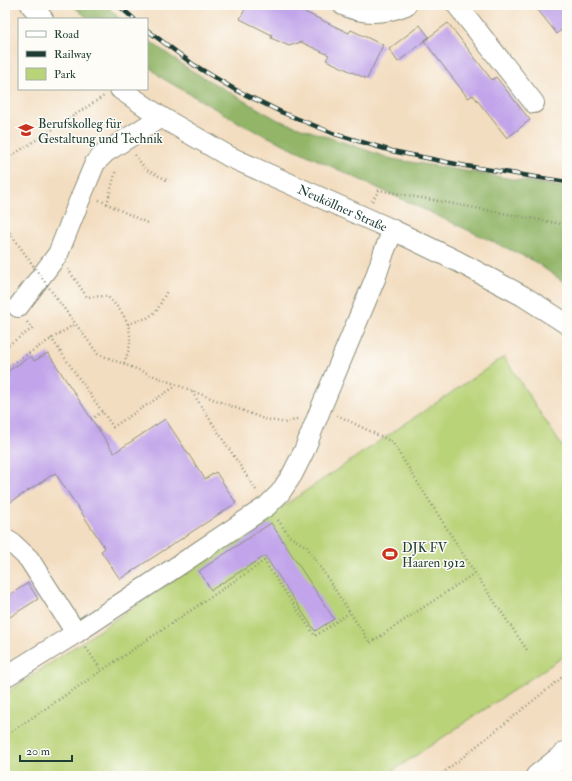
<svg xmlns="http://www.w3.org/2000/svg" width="572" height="781" viewBox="0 0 572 781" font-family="'IM FELL Double Pica',serif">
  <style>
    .green { fill: #b9d378; stroke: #6c8856 }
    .forest { fill: #92b568; stroke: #58794e }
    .building { fill: #c1a4ea }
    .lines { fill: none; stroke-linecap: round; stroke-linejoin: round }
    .minor-casing { stroke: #898d7a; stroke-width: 22 }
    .highway-casing { stroke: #898d7a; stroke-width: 24 }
    .path { stroke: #898d7a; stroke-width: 2.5; stroke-dasharray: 1 3; stroke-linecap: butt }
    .minor { stroke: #fff; stroke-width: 20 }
    .highway { stroke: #fff; stroke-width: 22 }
    .rail-casing { stroke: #1f3d34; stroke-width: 4.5 }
    .rail { stroke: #fdfcf7; stroke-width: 3; stroke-dasharray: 9; stroke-linecap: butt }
    .path-bridge { stroke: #898d7a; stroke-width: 2.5; stroke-dasharray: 1 3; stroke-linecap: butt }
    .labels { text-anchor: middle; stroke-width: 3; stroke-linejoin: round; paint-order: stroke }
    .poi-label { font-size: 13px; fill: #1f3d34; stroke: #fdfcf7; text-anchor: start }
    .street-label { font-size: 13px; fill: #1f3d34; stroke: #fdfcf7 }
  </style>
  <rect width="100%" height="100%" fill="#fdfcf7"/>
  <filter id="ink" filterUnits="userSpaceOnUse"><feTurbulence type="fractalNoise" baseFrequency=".025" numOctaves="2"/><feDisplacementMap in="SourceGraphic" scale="8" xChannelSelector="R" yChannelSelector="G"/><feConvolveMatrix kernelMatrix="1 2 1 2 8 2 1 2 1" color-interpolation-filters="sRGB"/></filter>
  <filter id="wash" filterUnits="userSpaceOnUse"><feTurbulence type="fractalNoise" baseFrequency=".012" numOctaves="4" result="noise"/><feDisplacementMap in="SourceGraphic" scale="16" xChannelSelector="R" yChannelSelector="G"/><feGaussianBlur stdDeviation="0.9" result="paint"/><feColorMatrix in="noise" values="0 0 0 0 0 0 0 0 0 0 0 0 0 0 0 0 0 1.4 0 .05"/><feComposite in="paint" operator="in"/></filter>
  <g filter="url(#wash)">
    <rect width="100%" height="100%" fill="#f3ddc0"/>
    <path class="green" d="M 504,357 L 567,454 L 566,655 L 385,776 L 5,776 L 5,694 Z"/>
    <path class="forest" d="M 72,5 L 106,5 L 120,19 L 89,19 Z
      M 147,39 L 187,68 L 278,120 L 392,159 L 567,188 L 567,284 L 532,260 L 245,126 L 162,78 L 147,65 Z"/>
    <g id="blocks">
      <path class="building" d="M 247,5 L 290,5 L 349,33 L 351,30 L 383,45 L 367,79 L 326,60 L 329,55 L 301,42 L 289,46 L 271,38 L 272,35 L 240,19 Z
        M 534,5 L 567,5 L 567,24 L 557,34 Z
        M 448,23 L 492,80 L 496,77 L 530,120 L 507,138 L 473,95 L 468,98 L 424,41 Z
        M 420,25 L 429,37 L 398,62 L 389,49 Z
        M 48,353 L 114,453 L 165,419 L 205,479 L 216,472 L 236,503 L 120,579 L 101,551 L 105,548 L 55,473 L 5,506 L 5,373 L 31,356 L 34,361 Z
        M 271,523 L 334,619 L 315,631 L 265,556 L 211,590 L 199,571 Z
        M 28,583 L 38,599 L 5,620 L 5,598 Z"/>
    </g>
  </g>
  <g filter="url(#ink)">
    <use href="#blocks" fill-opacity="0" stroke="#898d7a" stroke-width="1"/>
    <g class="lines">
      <g class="minor-casing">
        <g id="minor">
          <path d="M 31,5 L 43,19"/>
          <path d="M 343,5 C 364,15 384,14 406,5"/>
          <path d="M 457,5 L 534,103"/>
          <path id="s1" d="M 120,89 L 161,117 L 230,157 L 393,230 L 457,261 L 523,296 L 567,324"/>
          <path d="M 18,307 L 58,254 L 82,194 L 95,163 L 106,152 L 161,117"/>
          <path d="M 5,539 L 13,544 L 29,559 L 76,633"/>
          <path d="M 5,677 L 76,633 L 185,561 L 267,506 L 280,493 L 292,475 L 304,451 L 321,408 L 375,279 L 384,252 L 393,230"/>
        </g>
      </g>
      <g class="highway-casing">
        <path id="highway" d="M 537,776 L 567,752"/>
      </g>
      <path class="path" d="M 135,155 L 145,169 L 169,181
        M 5,160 L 104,96
        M 99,200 L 147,223
        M 372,201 L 379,190 L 567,225
        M 107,204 L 116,170
        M 68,269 L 87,297 L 107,296 C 121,310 131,321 130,342 C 130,349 126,357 124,364
        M 57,299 L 98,354 L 264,419 L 287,423 L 297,419
        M 128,324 L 147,318 L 156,312 L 167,291
        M 5,328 L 8,323
        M 51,338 L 113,427 L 176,386
        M 5,347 L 32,329 L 27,322
        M 5,368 L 75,324
        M 192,392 L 256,490
        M 337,415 L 392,442 L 475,573 L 527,650
        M 91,419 L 102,412
        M 278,520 L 289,536 L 307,547 L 370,643 L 475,573
        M 86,648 L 102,671
        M 5,736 L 264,561 L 315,636 L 349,613
        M 439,776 L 559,680 L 567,673"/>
      <use href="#minor" class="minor"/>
      <use href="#highway" class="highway"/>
      <g class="rail-casing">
        <path id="rail" d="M 118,5 L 134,19
          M 147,30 L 194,65 L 234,89 L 281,112 L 335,134 L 392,151 L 466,166 L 567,182"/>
      </g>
      <use href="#rail" class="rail"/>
      <path class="path-bridge" d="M 5,226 L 57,299"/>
    </g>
  </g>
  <defs>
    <g id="school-bare" transform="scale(1.2)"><path d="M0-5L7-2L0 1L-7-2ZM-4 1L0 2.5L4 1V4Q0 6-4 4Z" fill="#c8321e" stroke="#fdfcf7" stroke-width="2.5" paint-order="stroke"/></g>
    <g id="stadium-bare" transform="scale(1.2)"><path d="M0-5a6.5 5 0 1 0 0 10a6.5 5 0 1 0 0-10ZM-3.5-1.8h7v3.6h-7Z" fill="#c8321e" stroke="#fdfcf7" stroke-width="2.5" paint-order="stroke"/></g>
  </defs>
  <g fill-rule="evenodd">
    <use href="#school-bare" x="26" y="130"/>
    <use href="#stadium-bare" x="390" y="554"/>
  </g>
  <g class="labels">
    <g class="poi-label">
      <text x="38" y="128">Berufskolleg für<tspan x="38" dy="15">Gestaltung und Technik</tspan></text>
      <text x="402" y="552">DJK FV<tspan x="402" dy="15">Haaren 1912</tspan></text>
    </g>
    <g class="street-label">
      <text dy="5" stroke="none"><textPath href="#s1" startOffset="253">Neuköllner Straße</textPath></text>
    </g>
  </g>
  <rect width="572" height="781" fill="none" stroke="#fdfcf7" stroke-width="20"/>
  <rect x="18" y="18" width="130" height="72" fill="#fdfcf7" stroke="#a4b0a9"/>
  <rect x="26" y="31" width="20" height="6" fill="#ffffff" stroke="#a4b0a9"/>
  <text x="54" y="38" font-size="12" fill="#1f3d34">Road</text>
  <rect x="26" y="51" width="20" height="6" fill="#1f3d34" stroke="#a4b0a9"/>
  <text x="54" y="58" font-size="12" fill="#1f3d34">Railway</text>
  <rect x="26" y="68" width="20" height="12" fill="#b9d378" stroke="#a4b0a9"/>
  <text x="54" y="78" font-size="12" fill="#1f3d34">Park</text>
  <path d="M20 755v6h52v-6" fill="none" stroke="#1f3d34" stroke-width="2"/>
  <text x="26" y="755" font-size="12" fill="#1f3d34" stroke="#fdfcf7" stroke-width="3" paint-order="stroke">20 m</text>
</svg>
